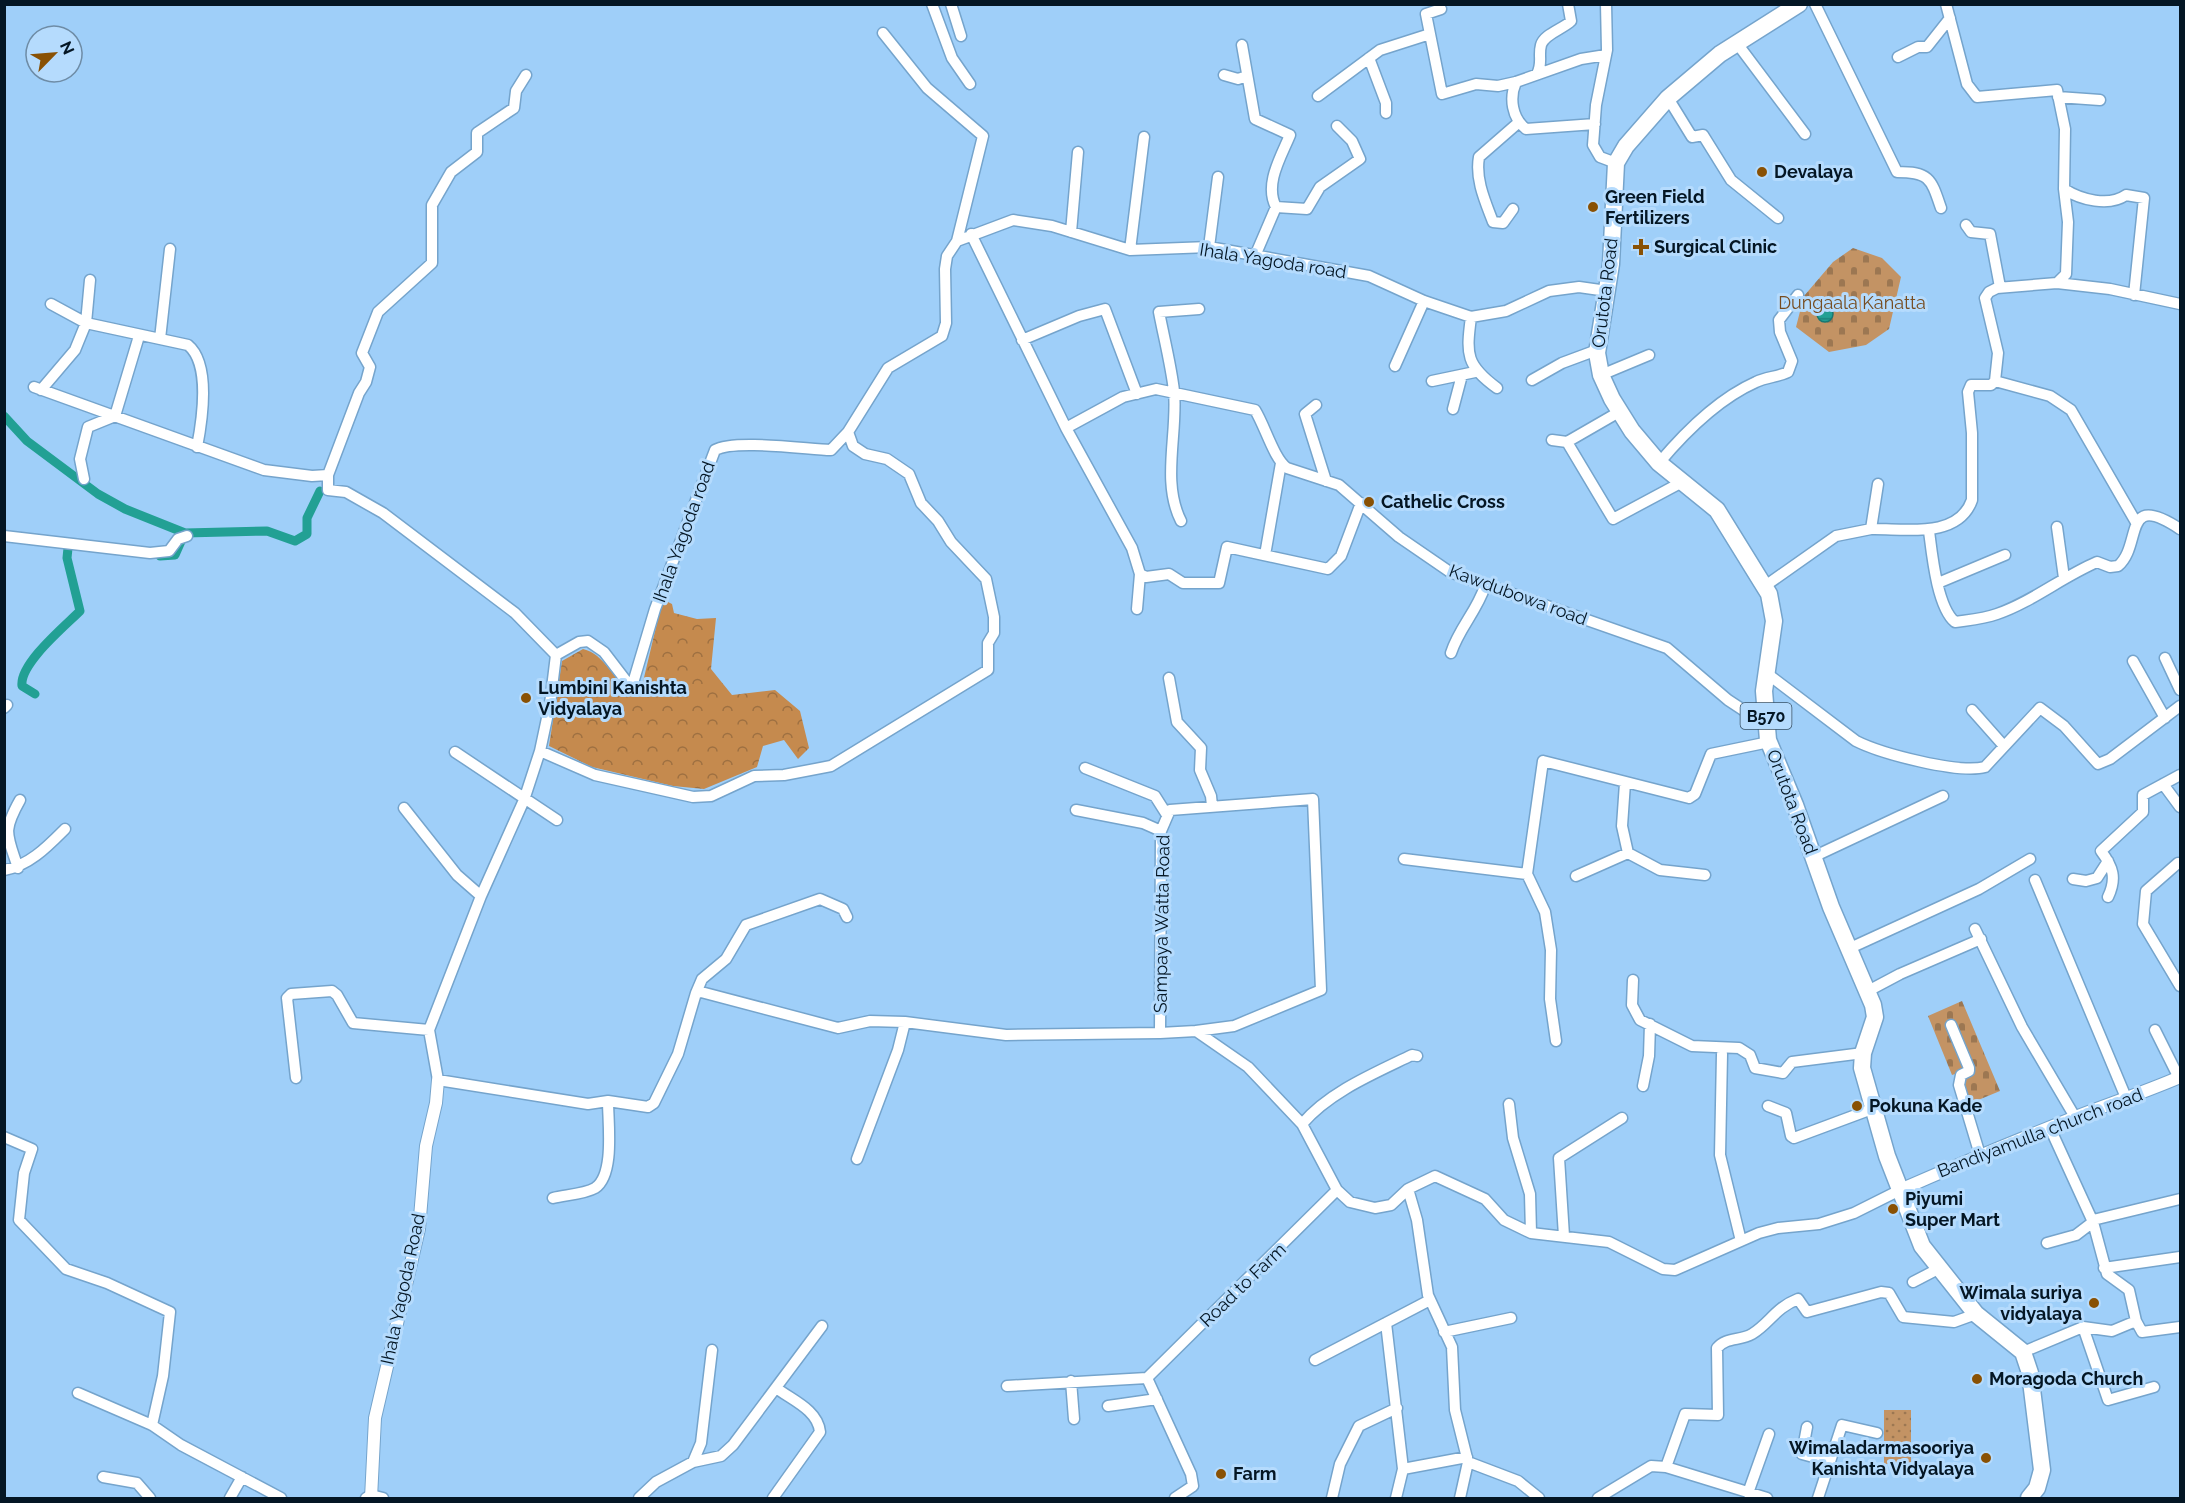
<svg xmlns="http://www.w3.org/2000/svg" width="2185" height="1503" viewBox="0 0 2185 1503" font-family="Raleway,sans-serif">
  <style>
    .forest { fill: url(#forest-crowns) }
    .cemetery { fill: url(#cemetery-stones) }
    .park { fill: url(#park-dots) }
    .water { fill: url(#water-rules); stroke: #197772; stroke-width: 1.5 }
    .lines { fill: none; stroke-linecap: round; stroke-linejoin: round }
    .canal { stroke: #22a094; stroke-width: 9 }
    .minor-casing { stroke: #75a4cc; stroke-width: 13 }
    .tertiary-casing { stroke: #75a4cc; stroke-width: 14 }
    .primary-casing { stroke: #75a4cc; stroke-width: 19 }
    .minor { stroke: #fff; stroke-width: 10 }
    .tertiary { stroke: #fff; stroke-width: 12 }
    .primary { stroke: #fff; stroke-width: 16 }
    .poi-dot { fill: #895104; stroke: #b5dbfd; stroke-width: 2 }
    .labels { text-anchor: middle; stroke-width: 6; stroke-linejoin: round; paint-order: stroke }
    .shield { fill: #b5dbfd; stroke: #395165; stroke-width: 1.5 }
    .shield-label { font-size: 16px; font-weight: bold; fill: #041624 }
    .poi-label { font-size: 18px; font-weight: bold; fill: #041624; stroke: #b5dbfd; text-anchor: start }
    .street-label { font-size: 18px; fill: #041624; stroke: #b5dbfd }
    .park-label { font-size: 18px; fill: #764c20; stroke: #b5dbfd }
  </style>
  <defs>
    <pattern id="forest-crowns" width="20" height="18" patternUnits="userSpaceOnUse" patternTransform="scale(1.5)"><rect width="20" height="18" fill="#c58a4e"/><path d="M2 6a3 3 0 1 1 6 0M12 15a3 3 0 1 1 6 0" fill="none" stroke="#9e7041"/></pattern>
    <pattern id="cemetery-stones" width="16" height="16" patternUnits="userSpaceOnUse" patternTransform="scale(1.5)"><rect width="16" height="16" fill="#c39364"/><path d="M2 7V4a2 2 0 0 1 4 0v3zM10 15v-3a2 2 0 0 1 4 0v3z" fill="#9c7752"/></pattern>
    <pattern id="park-dots" width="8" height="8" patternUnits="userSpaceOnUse" patternTransform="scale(1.5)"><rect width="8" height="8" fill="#c39364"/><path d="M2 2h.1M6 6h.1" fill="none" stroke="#9c7752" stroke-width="1.8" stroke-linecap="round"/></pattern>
    <pattern id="water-rules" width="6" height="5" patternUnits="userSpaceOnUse" patternTransform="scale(1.5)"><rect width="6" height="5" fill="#22a094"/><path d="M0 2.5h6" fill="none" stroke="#1b8179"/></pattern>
  </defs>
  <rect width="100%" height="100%" fill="#9fcff9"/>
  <path class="forest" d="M 666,601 L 672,604 L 674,613 L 697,619 L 716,618 L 711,669 L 732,695 L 775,690 L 800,711 L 809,748 L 798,759 L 784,740 L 763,746 L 757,767 L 704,789 L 673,786 L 592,767 L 549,746 L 562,661 L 583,649 C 605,654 612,680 632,690 L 642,686 L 661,606 Z"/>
  <path class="cemetery" d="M 1853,248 L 1882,258 L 1901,277 L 1889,329 L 1866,345 L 1829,352 L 1796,327 L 1804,296 L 1833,262 Z
    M 1962,1001 L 2000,1091 L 1971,1103 L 1958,1073 L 1952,1075 L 1928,1016 Z"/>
  <path class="park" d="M 1884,1410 L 1911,1410 L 1911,1464 L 1884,1464 Z"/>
  <path class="water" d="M1817 314a8 8 0 1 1 16 0a8 8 0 1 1-16 0Z"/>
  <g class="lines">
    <path class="canal" d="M 4,416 L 27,441 L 98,494 L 125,509 L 185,533 L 267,531 L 295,541 L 307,534 L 307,518 L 320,491
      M 160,556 L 175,555 L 183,537
      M 35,694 L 22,686 C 19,664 65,626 80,611 L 67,558 L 68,548"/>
    <g class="minor-casing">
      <path id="minor" d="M 932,4 L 952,58 L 970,84
        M 951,4 L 961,36
        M 1606,4 L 1607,50 L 1596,105 L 1593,145 L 1600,157 L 1616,163
        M 1815,4 L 1897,172 C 1930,172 1931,179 1941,208
        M 1946,4 L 1967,84 L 1977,97 L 2057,90 L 2065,129 L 2064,189 C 2081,200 2109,207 2126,195 L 2144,198 L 2134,295
        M 1441,9 L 1426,14 L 1442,94 L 1476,84 L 1498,86 L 1516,82 L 1581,59 L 1606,55
        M 883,33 L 927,88 L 983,136 L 957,241
        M 1736,42 L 1805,134
        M 1242,45 L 1255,119 L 1290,135 C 1281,157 1264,184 1276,207 L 1255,256
        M 1898,57 L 1918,47 L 1927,47 L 1950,18
        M 1369,58 L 1386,103 L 1386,113
        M 1537,74 C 1543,63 1538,56 1541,45 C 1544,34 1563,29 1571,21 L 1568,4
        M 526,75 L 516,91 L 514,108 L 477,133 L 477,152 L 451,172 L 432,205 L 432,263 L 378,312 L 362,353 L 370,367 L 366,382 L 359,393 L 328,475 L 328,490 L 346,492 L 383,513 L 515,613 L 556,655
        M 1224,75 L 1238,79 L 1247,76
        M 1516,82 C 1509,98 1512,118 1526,129 L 1595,124
        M 1318,96 L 1380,50 L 1430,34
        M 2058,97 L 2100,100
        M 1668,98 L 1692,137 L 1703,135 L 1731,180 L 1778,218
        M 1276,207 L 1307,209 L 1320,187 L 1360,159 L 1352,141 L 1337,126
        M 1513,209 L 1503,223 L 1493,222 C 1485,201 1475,179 1479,157 L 1518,123
        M 1966,225 L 1971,232 L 1990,234 L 2000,287
        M 1071,232 L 1078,152
        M 971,234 L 1066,428 L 1132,548 L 1140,574 L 1137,609
        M 1209,247 L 1218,177
        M 1130,250 L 1144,137
        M 2057,283 L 2110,289 L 2180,304
        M 51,304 L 86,323 L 188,345 C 211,364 202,421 197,447
        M 1471,317 C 1466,355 1466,365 1497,388
        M 160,339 L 170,249
        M 1022,340 L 1079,316 L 1105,309 L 1137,394
        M 1395,366 L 1424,301
        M 1601,375 L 1649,355
        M 1532,380 L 1562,363 L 1597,350
        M 1432,381 L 1475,372
        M 1995,381 L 2050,396 L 2071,410 L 2137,524
        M 34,387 L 264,470 L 312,476 L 328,475
        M 41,390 L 75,350 L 86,323 L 90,280
        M 1316,405 L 1305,414 L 1326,481
        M 1453,409 L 1462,375
        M 1619,412 L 1567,442 L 1613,519 L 1684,481
        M 1066,428 L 1123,397 L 1156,389 L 1255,410 C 1265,426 1274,459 1287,468 L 1339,485 L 1399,537 L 1450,572 L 1667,648 L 1728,700 L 1766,725
        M 1552,440 L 1567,442
        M 1659,463 C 1685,432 1720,398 1756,382 C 1766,377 1778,377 1788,372 L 1792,361 L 1780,332 L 1779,320 L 1798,295
        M 84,479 L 80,459 L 88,427 L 115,416 L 139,336
        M 1181,521 C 1161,482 1178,433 1174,391 C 1171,365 1164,338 1159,312 L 1199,309
        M 2057,527 L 2064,578
        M 1871,529 C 1902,528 1958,540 1972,500 L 1972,433 L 1968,392 L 1971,385 L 1991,385 L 1995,381 L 1998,353 L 1985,298 L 1989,292 L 1997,288 L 2057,283 L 2066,274 L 2068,222 L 2064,189
        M 1929,531 C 1932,554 1937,607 1955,622 C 1968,620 1983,619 1997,614 C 2032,602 2062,577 2097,562 L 2110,567 L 2118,566 C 2143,545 2121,490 2180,529
        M 4,536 L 150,553 L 169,551 L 178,539 L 187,536
        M 1265,555 L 1281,463
        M 1140,574 L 1146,577 L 1169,574 L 1183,583 L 1219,583 L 1227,547 L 1328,569 L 1341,556 L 1361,503
        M 1938,583 L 2005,555
        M 1765,586 L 1836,536 L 1871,529 L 1878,484
        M 1451,653 C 1459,628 1477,611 1485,586
        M 2165,658 L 2180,690
        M 2133,661 L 2165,718
        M 1765,672 L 1856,741 C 1882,754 1959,774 1985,767 L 2040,708 L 2064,726 L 2098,764 L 2110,759 L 2180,706
        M 1169,678 L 1177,722 L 1201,748 L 1200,770 L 1211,796 L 1212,806
        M 4,708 L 7,705
        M 1972,710 L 2003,745
        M 540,751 L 595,775 L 693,797 L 711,796 L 754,776 L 784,775 L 831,766 L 988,670 L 988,643 L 994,633 L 994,617 L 986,579 L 951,542 L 938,521 L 921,503 L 909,474 L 887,459 L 865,454 L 853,446 L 848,432
        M 455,752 L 557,820
        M 1085,768 L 1155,796 L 1167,815
        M 1625,783 L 1622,826 L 1628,853 L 1660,870 L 1705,875
        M 2163,784 L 2180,807
        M 404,808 L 457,875 L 481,896
        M 1076,810 L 1143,823 L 1161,831
        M 1813,857 L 1943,796
        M 1404,859 L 1527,874 L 1543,761 L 1689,798 L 1695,794 L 1711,754 L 1769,742
        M 2178,863 L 2146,891 L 2143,924 L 2180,986
        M 18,868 C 7,834 2,832 20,800
        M 4,870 C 29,866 48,846 65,829
        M 1527,874 L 1545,912 L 1551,950 L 1550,999 L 1556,1041
        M 1576,876 L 1628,853
        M 2073,879 L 2086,881 L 2097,878 L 2108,861
        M 2035,880 L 2127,1100
        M 2108,897 C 2117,878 2113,867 2101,851 L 2143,812 L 2143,795 L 2180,775
        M 1975,929 L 2022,1027 L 2075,1117
        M 1848,949 L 1979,889 L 2030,859
        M 1633,980 L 1632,1005 L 1640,1020 L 1692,1046 L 1739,1048 L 1750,1055 L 1755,1068 L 1783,1073 L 1792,1062 L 1863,1053
        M 1868,991 L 1900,974 L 1981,939
        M 696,993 L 702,979 L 726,959 L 746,925 L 820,899 L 843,909 L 847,917
        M 1951,1025 L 1969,1068 L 1969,1071 L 1961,1075 L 1959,1085 L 1980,1155
        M 2155,1030 L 2179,1078
        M 1196,1031 L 1234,1026 L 1321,990 L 1313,799 L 1170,810 L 1161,831 L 1160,1033 L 1196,1031 L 1248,1067 L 1302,1124 L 1337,1190 L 1350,1202 L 1375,1208 L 1391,1205 L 1408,1189 L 1435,1176 L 1485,1199 L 1504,1220 L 1531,1233 L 1609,1242 L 1663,1269 L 1675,1270 L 1759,1233 L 1778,1228 L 1819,1224 L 1854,1213 L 1900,1190
        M 1160,1033 L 1006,1035 L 905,1022 L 870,1021 L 838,1028 L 701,992 L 696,993 L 678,1054 L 654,1103 L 648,1107 L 608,1101 L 588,1104 L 438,1080 L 429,1030 L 481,896 L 524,800 L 540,751 L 550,704 L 556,655 L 579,642 L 588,641 L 604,652 L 627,682 L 633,683 L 655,609 L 715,450 C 734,439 805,449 831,450 L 848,432 L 888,368 L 942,336 L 946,323 L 945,269 L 947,256 L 957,241 L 1013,220 L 1052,226 L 1130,250 L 1209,247 L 1369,276 L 1424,301 L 1471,317 L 1506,311 L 1549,291 L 1579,287 L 1607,291
        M 1722,1054 L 1720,1155 L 1741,1241
        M 296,1078 L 287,998 L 291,994 L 332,991 L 337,995 L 353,1023 L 429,1030
        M 1643,1086 L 1649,1056 L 1650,1024
        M 1509,1104 L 1513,1138 L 1530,1194 L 1531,1233
        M 1768,1106 L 1786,1113 L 1791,1136 L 1794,1138 L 1872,1109
        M 1302,1124 C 1329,1092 1375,1073 1412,1055 L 1417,1056
        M 4,1137 L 32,1149 L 24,1173 L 19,1220 L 66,1269 L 107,1283 L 170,1312 L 163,1376 L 152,1425
        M 857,1159 L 898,1050 L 905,1022
        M 1408,1189 L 1417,1220 L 1428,1295 L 1452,1347 L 1455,1410 L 1468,1462 L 1460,1498
        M 553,1198 C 565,1195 585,1194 595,1188 C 615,1175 608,1123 608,1101
        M 2093,1220 L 2180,1199
        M 2093,1222 L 2107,1274 L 2129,1290 L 2136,1321
        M 1564,1236 L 1559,1158 L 1622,1118
        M 2047,1243 L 2076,1235 L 2093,1222 L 2050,1128
        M 2104,1268 L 2180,1257
        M 1913,1282 L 1938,1269
        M 1386,1323 L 1403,1469 L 1396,1498
        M 2083,1327 L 2108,1400 L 2154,1387
        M 1444,1332 L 1511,1318
        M 2023,1352 L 2083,1327 L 2112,1331 L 2136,1321 L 2142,1332 L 2180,1327
        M 1315,1360 L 1430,1300
        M 1147,1378 L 1337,1190
        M 1147,1378 L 1191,1474 L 1193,1486 L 1175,1498
        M 1071,1381 L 1074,1419
        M 1007,1386 L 1147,1378
        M 78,1393 L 152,1425 L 181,1445 L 281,1498
        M 1108,1406 L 1157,1399
        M 1807,1427 L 1802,1454 L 1828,1461
        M 693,1462 L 721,1456 L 733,1445 L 822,1326
        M 1468,1462 L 1518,1481 L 1539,1498
        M 1666,1467 L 1685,1414 L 1718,1415 L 1717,1348 C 1726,1337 1740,1341 1752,1334 C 1770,1323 1775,1308 1798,1299 L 1807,1312 L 1881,1292 L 1889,1293 L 1903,1317 L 1954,1322 L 1976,1314
        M 1403,1469 L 1467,1457
        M 103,1477 L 137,1483 L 150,1498
        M 1748,1493 L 1769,1434
        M 230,1498 L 242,1477
        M 366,1498 L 371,1495 L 383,1498
        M 639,1498 L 656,1482 L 693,1462 L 701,1443 L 712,1350
        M 773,1498 L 820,1432 C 818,1410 792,1400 776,1388
        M 1332,1498 L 1340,1464 L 1359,1426 L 1397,1408
        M 1598,1498 L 1651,1466 L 1666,1467 L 1767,1498
        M 1818,1498 L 1842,1425 L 1877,1433"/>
    </g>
    <g class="tertiary-casing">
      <path id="tertiary" d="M 1900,1190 C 1957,1165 2015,1141 2073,1118 C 2109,1104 2145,1092 2180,1077
        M 371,1498 L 375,1418 L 419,1229 L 426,1146 L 436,1103 L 438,1080"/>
    </g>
    <g class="primary-casing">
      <path id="primary" d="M 1799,4 L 1720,54 L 1668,98 L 1626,146 L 1616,163 L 1611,264 L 1597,353 L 1601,375 L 1612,399 L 1632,431 L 1659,463 L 1717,510 L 1769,594 L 1774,621 L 1764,691 L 1768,740 L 1795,805 L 1831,907 L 1873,1005 L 1875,1017 L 1863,1053 L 1862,1068 L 1887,1156 L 1922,1246 L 1976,1314 L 2023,1352 L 2030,1373 L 2042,1470 L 2037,1488 L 2029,1498"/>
    </g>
    <use href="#minor" class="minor"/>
    <use href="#tertiary" class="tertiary"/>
    <use href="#primary" class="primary"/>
  </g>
  <g class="poi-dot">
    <circle cx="1762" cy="172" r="6"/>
    <circle cx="1593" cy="207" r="6"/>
    <path d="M1638 238h6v6h6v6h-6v6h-6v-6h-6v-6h6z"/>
    <circle cx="1369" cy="502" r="6"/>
    <circle cx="526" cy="698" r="6"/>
    <circle cx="1857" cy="1106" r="6"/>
    <circle cx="1893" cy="1209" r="6"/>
    <circle cx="2094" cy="1303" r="6"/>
    <circle cx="1977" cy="1379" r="6"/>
    <circle cx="1986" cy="1458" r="6"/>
    <circle cx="1221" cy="1474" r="6"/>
  </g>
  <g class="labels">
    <rect class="shield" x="1740.5" y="703" width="51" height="26" rx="4.5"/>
    <g class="shield-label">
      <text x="1766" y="722">B570</text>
    </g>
    <g class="poi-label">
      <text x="1774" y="178">Devalaya</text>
      <text x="1605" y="203">Green Field<tspan x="1605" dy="21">Fertilizers</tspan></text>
      <text x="1654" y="253">Surgical Clinic</text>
      <text x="1381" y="508">Cathelic Cross</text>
      <text x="538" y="694">Lumbini Kanishta<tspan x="538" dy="21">Vidyalaya</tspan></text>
      <text x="1869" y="1112">Pokuna Kade</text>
      <text x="1905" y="1205">Piyumi<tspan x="1905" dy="21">Super Mart</tspan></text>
      <text x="2082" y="1299" text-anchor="end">Wimala suriya<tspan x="2082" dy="21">vidyalaya</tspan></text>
      <text x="1989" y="1385">Moragoda Church</text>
      <text x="1974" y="1454" text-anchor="end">Wimaladarmasooriya<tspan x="1974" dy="21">Kanishta Vidyalaya</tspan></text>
      <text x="1233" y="1480">Farm</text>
    </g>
    <g class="street-label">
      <text transform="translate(1273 261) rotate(9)" y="6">Ihala Yagoda road</text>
      <text transform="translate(1605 293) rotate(-83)" y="6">Orutota Road</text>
      <text transform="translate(684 532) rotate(-70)" y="6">Ihala Yagoda road</text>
      <text transform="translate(1518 595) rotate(20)" y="6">Kawdubowa road</text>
      <text transform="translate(1792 802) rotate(69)" y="6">Orutota Road</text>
      <text transform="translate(1162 924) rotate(-89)" y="6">Sampaya Watta Road</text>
      <text transform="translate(2040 1133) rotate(-21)" y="6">Bandiyamulla church road</text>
      <text transform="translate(1243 1285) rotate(-44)" y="6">Road to Farm</text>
      <text transform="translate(403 1289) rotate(-78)" y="6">Ihala Yagoda Road</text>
    </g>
    <g class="park-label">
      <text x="1852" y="309">Dungaala Kanatta</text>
    </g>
  </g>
  <rect width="2185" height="1503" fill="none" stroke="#041624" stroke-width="12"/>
  <g transform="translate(54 54) rotate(65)"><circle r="28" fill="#b5dbfd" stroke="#6e8ca6" stroke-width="1.5"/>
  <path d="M0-4.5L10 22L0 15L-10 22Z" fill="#895104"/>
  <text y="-9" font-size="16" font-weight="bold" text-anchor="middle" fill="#041624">N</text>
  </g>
</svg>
